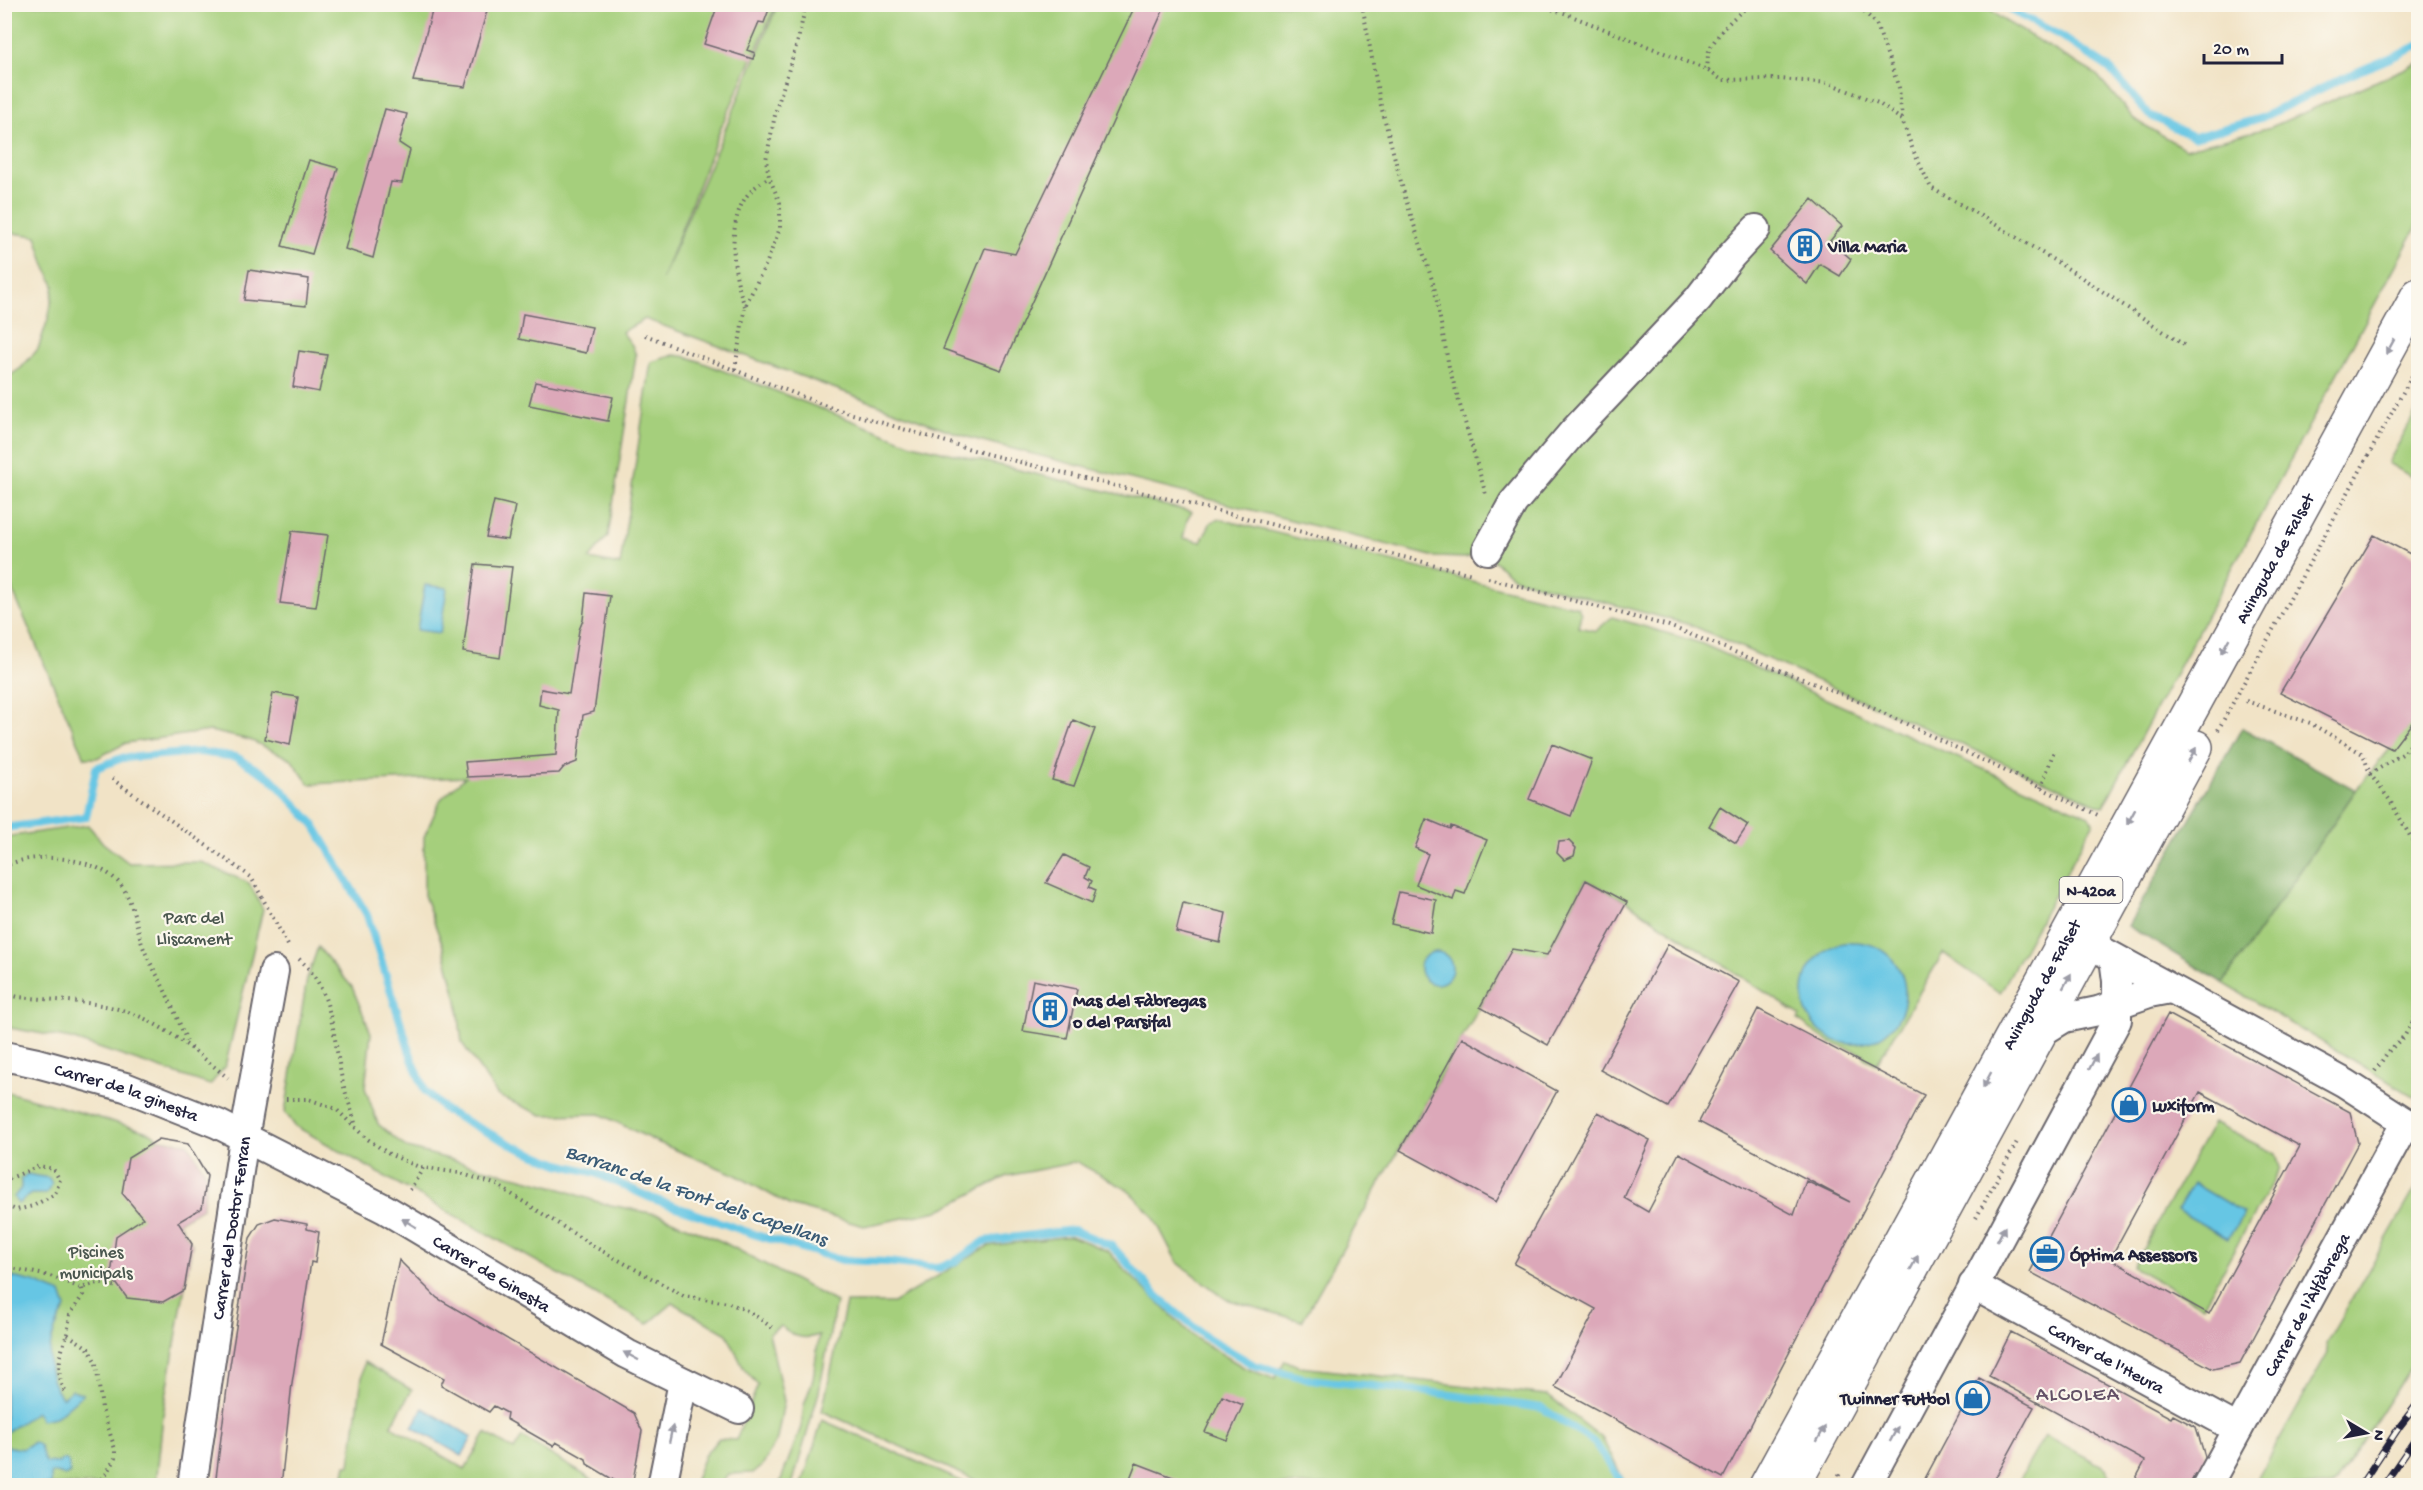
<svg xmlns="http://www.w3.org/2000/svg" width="2423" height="1490" viewBox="0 0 2423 1490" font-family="'Gochi Hand',sans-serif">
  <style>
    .green { fill: #a5cf7b; stroke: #64785b; stroke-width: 1.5 }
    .forest { fill: #84b26b; stroke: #536a53; stroke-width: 1.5 }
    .water { fill: #66c6e4; stroke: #447490; stroke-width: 1.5 }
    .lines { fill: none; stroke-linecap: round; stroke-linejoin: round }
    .stream { stroke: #66c6e4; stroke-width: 8 }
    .building { fill: #dca8b9; fill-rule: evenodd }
    .minor-casing { stroke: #6a666c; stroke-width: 32 }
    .major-casing { stroke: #6a666c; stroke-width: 36 }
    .path { stroke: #6a666c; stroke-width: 4; stroke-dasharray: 1.5 4.5; stroke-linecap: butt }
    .minor { stroke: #fff; stroke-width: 28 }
    .major { stroke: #fff; stroke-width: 33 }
    .rail-casing { stroke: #22223b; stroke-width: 7 }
    .rail { stroke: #fbf7ec; stroke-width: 4.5; stroke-dasharray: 14; stroke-linecap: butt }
    .oneway { fill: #9c9ca7 }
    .labels { text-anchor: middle; stroke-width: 4.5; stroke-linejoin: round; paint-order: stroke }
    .shield { fill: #fbf7ec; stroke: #636270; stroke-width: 1.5 }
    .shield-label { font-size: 16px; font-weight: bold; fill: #22223b }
    .poi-label { font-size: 18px; font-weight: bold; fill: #22223b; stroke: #fbf7ec; text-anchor: start }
    .street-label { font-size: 18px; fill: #22223b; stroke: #fbf7ec }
    .park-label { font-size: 18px; fill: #49564e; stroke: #fbf7ec }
    .water-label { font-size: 20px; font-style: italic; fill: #3a5b76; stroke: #fbf7ec }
    .neighbourhood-label { font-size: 20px; letter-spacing: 1.5px; fill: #635167; stroke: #fbf7ec }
  </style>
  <rect width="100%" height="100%" fill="#fbf7ec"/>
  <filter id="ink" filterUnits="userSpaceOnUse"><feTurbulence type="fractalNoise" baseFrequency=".0167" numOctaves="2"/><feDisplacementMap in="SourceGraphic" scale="12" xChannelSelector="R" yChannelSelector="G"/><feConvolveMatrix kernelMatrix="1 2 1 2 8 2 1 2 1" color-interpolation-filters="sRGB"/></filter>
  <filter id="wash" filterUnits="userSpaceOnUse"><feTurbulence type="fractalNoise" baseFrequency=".008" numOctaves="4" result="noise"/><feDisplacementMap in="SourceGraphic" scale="24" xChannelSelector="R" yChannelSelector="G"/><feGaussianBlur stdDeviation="1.35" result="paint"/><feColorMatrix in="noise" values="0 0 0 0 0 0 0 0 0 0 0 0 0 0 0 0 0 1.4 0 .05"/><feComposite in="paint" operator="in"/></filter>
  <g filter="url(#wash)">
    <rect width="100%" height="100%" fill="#f1e3c6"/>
    <path class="green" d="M 778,4 L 1986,5 L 2000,18 L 2097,75 L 2134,119 L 2185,149 L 2271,127 L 2418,63 L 2418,224 L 2103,807 L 1691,625 L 1514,578 L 1494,561 L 1487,550 L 1466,558 L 1435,557 L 967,437 L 645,319 L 622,332 L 632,345 L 636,355 L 608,536 L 589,559 L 620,565 L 651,362 L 674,355 L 688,357 L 912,444 L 1192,512 L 1187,520 L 1183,538 L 1201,542 L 1211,522 L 1219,519 L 1578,607 L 1581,614 L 1578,627 L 1596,631 L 1612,617 L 1700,643 L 2089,816 L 2094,822 L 2000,993 L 1943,953 L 1877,1064 L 1864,1058 L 1864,1054 L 1830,1043 L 1798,1020 L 1800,1015 L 1627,902 L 1586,880 L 1547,955 L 1512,950 L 1302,1321 L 1226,1299 L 1177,1262 L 1153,1216 L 1128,1190 L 1077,1162 L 1007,1176 L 938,1211 L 864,1226 L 789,1205 L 736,1175 L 657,1142 L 600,1114 L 542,1115 L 498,1096 L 462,1043 L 457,1000 L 443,946 L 424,895 L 424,837 L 441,799 L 465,777 L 309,784 L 291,759 L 250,740 L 210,731 L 126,743 L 97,758 L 85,758 L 5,573 L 5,379 L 21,368 L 38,349 L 49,316 L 54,285 L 44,263 L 36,236 L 5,232 L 4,5 L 776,5 L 720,130 L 662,279 Z
      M 2418,408 L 2418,481 L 2388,463 Z
      M 2418,715 L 2418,1099 L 2223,983 L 2356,790 Z
      M 88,825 L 103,843 L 129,863 L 201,862 L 249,883 L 263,909 L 225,1067 L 210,1085 L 71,1039 L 5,1027 L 5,837 Z
      M 318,947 L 352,987 L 371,1033 L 365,1088 L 378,1124 L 407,1148 L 552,1186 L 601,1203 L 660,1215 L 723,1242 L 836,1302 L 819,1392 L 792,1485 L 779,1485 L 801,1427 L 804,1405 L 813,1379 L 819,1335 C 802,1341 794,1336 780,1326 L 769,1333 L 784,1401 L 777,1439 L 763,1465 L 753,1473 L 728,1474 L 721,1485 L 693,1485 L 704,1456 L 718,1439 L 736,1440 L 758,1385 L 744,1369 L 727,1334 L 673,1303 L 648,1324 L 295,1126 L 285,1112 L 307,979 Z
      M 4,1091 L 135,1128 L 151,1133 L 159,1139 L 188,1144 L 207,1176 L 202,1208 L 178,1222 L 192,1244 L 163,1415 L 156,1485 L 5,1485 Z
      M 2213,1123 L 2276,1154 L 2280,1168 L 2203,1306 L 2133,1267 Z
      M 2418,1184 L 2418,1356 L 2334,1485 L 2254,1485 L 2328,1352 L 2326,1344 Z
      M 1071,1236 L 1108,1251 L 1126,1271 L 1195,1338 L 1245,1368 L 1275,1379 L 1285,1360 L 1300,1367 L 1547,1395 L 1602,1438 L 1626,1485 L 986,1485 L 822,1411 L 846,1303 L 893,1303 L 988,1246 Z
      M 364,1362 L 412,1390 L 391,1426 L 465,1469 L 486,1433 L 514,1450 L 522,1437 L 601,1485 L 342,1485 L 346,1465 L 350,1465 Z
      M 822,1420 L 970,1485 L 802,1485 Z
      M 2045,1435 L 2106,1468 L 2110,1479 L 2107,1485 L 2016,1486 Z"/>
    <path class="forest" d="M 2242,728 L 2356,790 L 2223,983 L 2128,926 Z"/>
    <path class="water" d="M 425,585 L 447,588 L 440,633 L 417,630 Z
      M1803 993a51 51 0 1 1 102 0a51 51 0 1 1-102 0Z
      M1420 968a16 16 0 1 1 32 0a16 16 0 1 1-32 0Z
      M 27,1174 L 49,1178 L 52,1184 L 46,1194 L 31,1194 L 18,1204 L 14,1197 L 21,1188 L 21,1179 Z
      M 2193,1183 L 2244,1213 L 2228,1239 L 2177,1210 Z
      M 12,1277 L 34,1282 L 61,1293 L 66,1308 C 48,1335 41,1371 62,1398 L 72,1390 L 83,1394 L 56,1417 L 41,1420 L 36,1412 L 5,1433 L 4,1279 Z
      M 423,1408 L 472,1437 L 462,1456 L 412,1427 Z
      M 34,1442 L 40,1446 L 45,1462 L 58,1463 L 64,1459 L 68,1461 L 70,1473 L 65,1476 L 57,1473 L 51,1473 L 51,1485 L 5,1485 L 5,1446 L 22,1449 Z"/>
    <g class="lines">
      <path class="stream" d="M 2005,4 L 2012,11 L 2059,35 L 2109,68 L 2149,115 L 2194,137 L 2261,118 L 2343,78 L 2418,46
        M 4,828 L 86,817 L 96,768 L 122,758 L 200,752 L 236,757 L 271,778 L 313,823 L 367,915 L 412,1059 L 425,1091 L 446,1111 L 514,1146 L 559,1164 L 596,1173 L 651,1198 L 756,1235 L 842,1260 L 887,1262 L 939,1268 L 956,1261 L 985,1241 L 1073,1230 L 1112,1246 L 1157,1296 L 1203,1335 L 1254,1365 L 1308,1379 L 1429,1392 L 1542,1408 L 1595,1443 L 1624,1486"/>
    </g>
    <g id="blocks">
      <path class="building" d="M 434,4 L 489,4 L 465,87 L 413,81 Z
        M 718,4 L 771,4 L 764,23 L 759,22 L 747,50 L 755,53 L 753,59 L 704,44 Z
        M 1136,4 L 1166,4 L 1001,370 L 943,349 L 985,248 L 1015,254 Z
        M 385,109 L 407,114 L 399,143 L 410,150 L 402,183 L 391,182 L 373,258 L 345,249 Z
        M 309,160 L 338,168 L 312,254 L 282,246 Z
        M 1812,199 L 1842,226 L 1830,241 L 1851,259 L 1840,276 L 1820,264 L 1807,284 L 1770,251 Z
        M 249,270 L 309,279 L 306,306 L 244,300 Z
        M 523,314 L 592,327 L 586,353 L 519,339 Z
        M 299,351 L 327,355 L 319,392 L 293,387 Z
        M 535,382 L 613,397 L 608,421 L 529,405 Z
        M 494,501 L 515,506 L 508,540 L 486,537 Z
        M 292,531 L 328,535 L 316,607 L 280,603 Z
        M 2374,535 L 2418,558 L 2418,715 L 2392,749 L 2280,693 Z
        M 475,564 L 512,567 L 500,658 L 463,652 Z
        M 586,593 L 610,596 L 594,712 L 583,715 L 577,762 L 564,767 L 559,773 L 467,777 L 465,762 L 556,755 L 559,710 L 539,705 L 541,689 L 569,694 L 579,630 L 583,620 Z
        M 273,693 L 298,697 L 290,745 L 265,739 Z
        M 1073,720 L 1095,729 L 1074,786 L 1052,780 Z
        M 1552,744 L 1592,760 L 1571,816 L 1529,799 Z
        M 1720,807 L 1748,825 L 1736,843 L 1709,826 Z
        M 1426,819 L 1450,829 L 1451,826 L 1487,840 L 1465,894 L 1456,891 L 1453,900 L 1416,885 L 1428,854 L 1415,848 Z
        M 1569,841 L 1576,848 L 1574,856 L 1564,860 L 1557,853 L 1559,842 Z
        M 1064,855 L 1089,867 L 1085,877 L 1092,881 L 1089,887 L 1096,890 L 1092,903 L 1046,883 Z
        M 1586,880 L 1627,902 L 1548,1045 L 1480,1007 L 1512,949 L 1547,955 Z
        M 1399,892 L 1436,900 L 1431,933 L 1391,924 Z
        M 1183,903 L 1226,913 L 1220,943 L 1176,932 Z
        M 1668,944 L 1739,982 L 1668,1107 L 1600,1070 Z
        M 1033,980 L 1077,989 L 1067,1038 L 1023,1031 Z
        M 1758,1009 L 1924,1095 L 1723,1478 L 1555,1387 L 1596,1309 L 1514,1264 L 1598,1112 L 1650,1140 L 1624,1198 L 1648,1212 L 1679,1153 L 1794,1215 L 1806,1181 L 1850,1202 L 1699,1122 Z
        M 2168,1014 L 2350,1112 L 2358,1143 L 2240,1363 L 2213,1369 L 2030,1272 ZM 2200,1092 L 2300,1146 L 2209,1314 L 2110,1259 Z
        M 1462,1038 L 1557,1091 L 1496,1202 L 1400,1150 Z
        M 159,1139 L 188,1144 L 207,1176 L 202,1208 L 178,1222 L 192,1244 L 184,1290 L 163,1302 L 127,1298 L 111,1276 L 116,1236 L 143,1218 L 122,1193 L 128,1158 Z
        M 275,1218 L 307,1224 L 307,1229 L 319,1232 L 315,1263 L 311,1262 L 292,1383 L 281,1486 L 215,1486 L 229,1372 L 250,1238 L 259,1224 Z
        M 399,1260 L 437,1298 L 634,1413 L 642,1431 L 632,1486 L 622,1485 L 587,1464 L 586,1459 L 556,1442 L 553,1446 L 506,1419 L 507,1413 L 494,1406 L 489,1412 L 441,1385 L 444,1378 L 381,1344 Z
        M 2011,1332 L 2171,1418 L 2173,1415 L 2196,1427 L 2206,1460 L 2198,1476 L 2195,1474 L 2189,1486 L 2132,1486 L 2145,1461 L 1989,1376 Z
        M 1979,1378 L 2034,1407 L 1991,1486 L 1921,1486 Z
        M 1222,1396 L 1243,1405 L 1227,1440 L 1205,1432 Z
        M 1136,1463 L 1178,1479 L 1175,1486 L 1127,1486 Z"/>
    </g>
  </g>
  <g filter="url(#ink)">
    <use href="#blocks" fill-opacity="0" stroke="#6a666c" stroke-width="1.5"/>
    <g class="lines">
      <g class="minor-casing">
        <g id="minor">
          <path d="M 1487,550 L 1513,503 L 1573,432 L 1698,299 L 1731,256 L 1756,229"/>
          <path d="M 2102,951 L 2345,1083 L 2418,1130"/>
          <path d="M 2038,1034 L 2064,1018 L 2098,1011 L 2149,993 L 2170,989"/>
          <path id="s1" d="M 4,1056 L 37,1063 L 125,1087 L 218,1124 L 385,1209 L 627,1354 L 739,1409"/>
          <path id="s2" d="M 1973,1285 L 2238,1429"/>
          <path id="s3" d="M 192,1486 L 244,1138 L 274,971"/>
          <path d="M 662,1486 L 683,1382"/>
          <path d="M 1866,1486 L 2117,1020 L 2117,981 L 2114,958"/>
          <path id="s4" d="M 2207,1486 L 2406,1122"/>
        </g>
      </g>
      <g class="major-casing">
        <g id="major">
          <path id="s5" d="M 1766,1486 L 2418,295"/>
          <path d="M 1793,1486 L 2196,747"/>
        </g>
      </g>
      <path class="path" d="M 1362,4 L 1380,102 L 1405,197 L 1434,286 L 1449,367 L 1486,495
        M 1535,4 L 1564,13 L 1707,70 L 1722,80 L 1780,79 L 1829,83 L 1878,103 L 1902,120 L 1913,150 L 1931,188 L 1988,220 L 2070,270 L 2187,347
        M 1855,4 L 1876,23 L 1899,88 L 1902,119
        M 1707,70 C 1708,65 1707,56 1709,51 C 1714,37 1742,5 1757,4
        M 745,306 C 733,277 727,228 744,200 C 749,191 760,183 769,177
        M 645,335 L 829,407 L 987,454 L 1472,574
        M 735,369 L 745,306 L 767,262 L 780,228 L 780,203 L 769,177 L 766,160 L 776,110 L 798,40 L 806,4
        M 1488,578 L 1669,626 L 1858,701 L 2100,816
        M 2246,701 L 2310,723 L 2363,754 L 2370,774 L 2389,799 L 2418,850
        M 2218,730 L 2418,365
        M 2370,774 L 2404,753 L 2418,735
        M 112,779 L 251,877 L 290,949
        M 2041,788 L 2054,751
        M 4,867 C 33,850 98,857 120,884 C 133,900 136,925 142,944 C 148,961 159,977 166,993 C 174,1010 181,1027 188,1044
        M 299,959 C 332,987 333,1034 341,1074 C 344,1092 352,1109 356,1127
        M 4,993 L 18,997 C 58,1001 103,1000 141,1017 C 173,1032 200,1055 228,1078
        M 2375,1071 L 2388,1052 L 2405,1035 L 2418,1012
        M 286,1099 L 308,1099 L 336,1109 L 366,1138 L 389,1154 L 419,1167 L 460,1173 L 497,1185 L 595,1247 L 684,1296 L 729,1303 L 750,1312 L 774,1329
        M 4,1182 L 8,1179 L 39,1166 L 53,1169 L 60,1180 L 55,1194 L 33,1206 L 16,1210 L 4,1205
        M 410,1190 L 423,1168
        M 1976,1218 L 2018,1140
        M 4,1271 L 11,1268 L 50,1276 L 81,1288 L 98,1283 L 119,1287
        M 67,1334 L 70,1315 L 83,1295 L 82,1288
        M 65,1391 C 55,1372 60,1354 67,1334 L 88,1348 L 96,1363 L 102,1409 L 115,1449 L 115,1458 L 106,1474 L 94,1486
        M 1833,1486 L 1840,1473"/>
      <use href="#minor" class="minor"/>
      <use href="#major" class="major"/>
      <g class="rail-casing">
        <path id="rail" d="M 2360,1486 L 2400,1426 L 2418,1403
          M 2383,1486 L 2418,1435"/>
      </g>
      <use href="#rail" class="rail"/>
    </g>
    <defs><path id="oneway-solid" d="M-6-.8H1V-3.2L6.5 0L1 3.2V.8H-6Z" transform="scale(1.5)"/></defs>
    <g class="oneway">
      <use href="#oneway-solid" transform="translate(2390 347) rotate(119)"/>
      <use href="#oneway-solid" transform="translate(2225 646) rotate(119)"/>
      <use href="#oneway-solid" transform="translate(2192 755) rotate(-61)"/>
      <use href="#oneway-solid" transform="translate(2131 817) rotate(119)"/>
      <use href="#oneway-solid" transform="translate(2067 981) rotate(-61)"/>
      <use href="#oneway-solid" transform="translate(2093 1062) rotate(-62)"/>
      <use href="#oneway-solid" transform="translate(1987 1080) rotate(118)"/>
      <use href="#oneway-solid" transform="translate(409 1223) rotate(-149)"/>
      <use href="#oneway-solid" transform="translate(2001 1234) rotate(-62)"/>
      <use href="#oneway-solid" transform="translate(1914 1263) rotate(-61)"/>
      <use href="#oneway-solid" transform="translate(631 1356) rotate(-152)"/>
      <use href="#oneway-solid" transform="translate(671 1434) rotate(-78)"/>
      <use href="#oneway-solid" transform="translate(1821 1434) rotate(-61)"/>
      <use href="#oneway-solid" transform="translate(1894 1434) rotate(-62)"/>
    </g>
  </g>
  <defs>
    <g id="building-ring" transform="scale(1.725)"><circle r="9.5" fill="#fbf7ec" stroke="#1f6fb2" stroke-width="1.5"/><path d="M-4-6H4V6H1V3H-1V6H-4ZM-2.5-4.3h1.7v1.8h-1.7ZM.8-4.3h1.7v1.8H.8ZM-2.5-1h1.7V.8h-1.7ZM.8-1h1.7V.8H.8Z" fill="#1f6fb2"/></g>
    <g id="shop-ring" transform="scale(1.725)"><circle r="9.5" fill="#fbf7ec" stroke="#1f6fb2" stroke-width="1.5"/><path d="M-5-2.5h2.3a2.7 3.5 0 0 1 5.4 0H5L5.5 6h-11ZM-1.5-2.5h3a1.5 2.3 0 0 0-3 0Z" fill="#1f6fb2"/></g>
    <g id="office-ring" transform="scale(1.725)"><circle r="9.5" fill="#fbf7ec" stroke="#1f6fb2" stroke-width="1.5"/><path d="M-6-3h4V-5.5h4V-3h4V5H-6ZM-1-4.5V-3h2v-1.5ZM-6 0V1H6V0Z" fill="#1f6fb2"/></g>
  </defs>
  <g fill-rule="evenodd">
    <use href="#building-ring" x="1805" y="246"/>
    <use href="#building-ring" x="1050" y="1010"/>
    <use href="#shop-ring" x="2129" y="1105"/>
    <use href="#office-ring" x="2047" y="1254"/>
    <use href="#shop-ring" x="1973" y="1398"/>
  </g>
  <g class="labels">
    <rect class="shield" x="2059.5" y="877" width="63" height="26" rx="4.5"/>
    <g class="shield-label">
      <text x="2091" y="896">N-420a</text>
    </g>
    <g class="poi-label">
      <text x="1828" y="252">Villa Maria</text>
      <text x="1073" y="1006">Mas del Fàbregas<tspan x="1073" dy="21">o del Parsifal</tspan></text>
      <text x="2152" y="1111">Luxiform</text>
      <text x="2070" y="1260">Óptima Assessors</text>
      <text x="1950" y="1404" text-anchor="end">Twinner Futbol</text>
    </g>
    <g class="street-label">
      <text dy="6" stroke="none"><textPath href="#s5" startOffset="1058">Avinguda de Falset</textPath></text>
      <text dy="6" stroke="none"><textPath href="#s5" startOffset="572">Avinguda de Falset</textPath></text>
      <text dy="6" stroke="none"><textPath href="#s1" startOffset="128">Carrer de la ginesta</textPath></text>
      <text dy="6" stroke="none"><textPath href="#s3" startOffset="261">Carrer del Doctor Ferran</textPath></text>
      <text dy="6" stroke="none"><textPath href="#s1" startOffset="537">Carrer de Ginesta</textPath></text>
      <text dy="6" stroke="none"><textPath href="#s4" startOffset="207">Carrer de l'Àlfàbrega</textPath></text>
      <text dy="6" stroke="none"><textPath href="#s2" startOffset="152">Carrer de l'Heura</textPath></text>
    </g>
    <g class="park-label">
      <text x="194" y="923">Parc del<tspan x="194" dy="21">Lliscament</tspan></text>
      <text x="96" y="1257">Piscines<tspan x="96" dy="21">municipals</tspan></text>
    </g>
    <g class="water-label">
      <text transform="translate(697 1194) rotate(19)" y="7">Barranc de la Font dels Capellans</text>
    </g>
    <g class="neighbourhood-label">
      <text x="2078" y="1400">ALCOLEA</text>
    </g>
  </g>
  <rect width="2423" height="1490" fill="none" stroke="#fbf7ec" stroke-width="24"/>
  <g transform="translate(2366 1433) rotate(100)" stroke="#fbf7ec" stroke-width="4.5" paint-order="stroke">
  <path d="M0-4.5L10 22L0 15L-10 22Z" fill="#22223b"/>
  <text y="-9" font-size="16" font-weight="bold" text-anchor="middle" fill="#22223b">N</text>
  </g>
  <path d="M2204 54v9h78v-9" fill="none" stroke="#22223b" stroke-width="3"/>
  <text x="2213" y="54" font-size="18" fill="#22223b" stroke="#fbf7ec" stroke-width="4.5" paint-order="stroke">20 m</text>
</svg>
